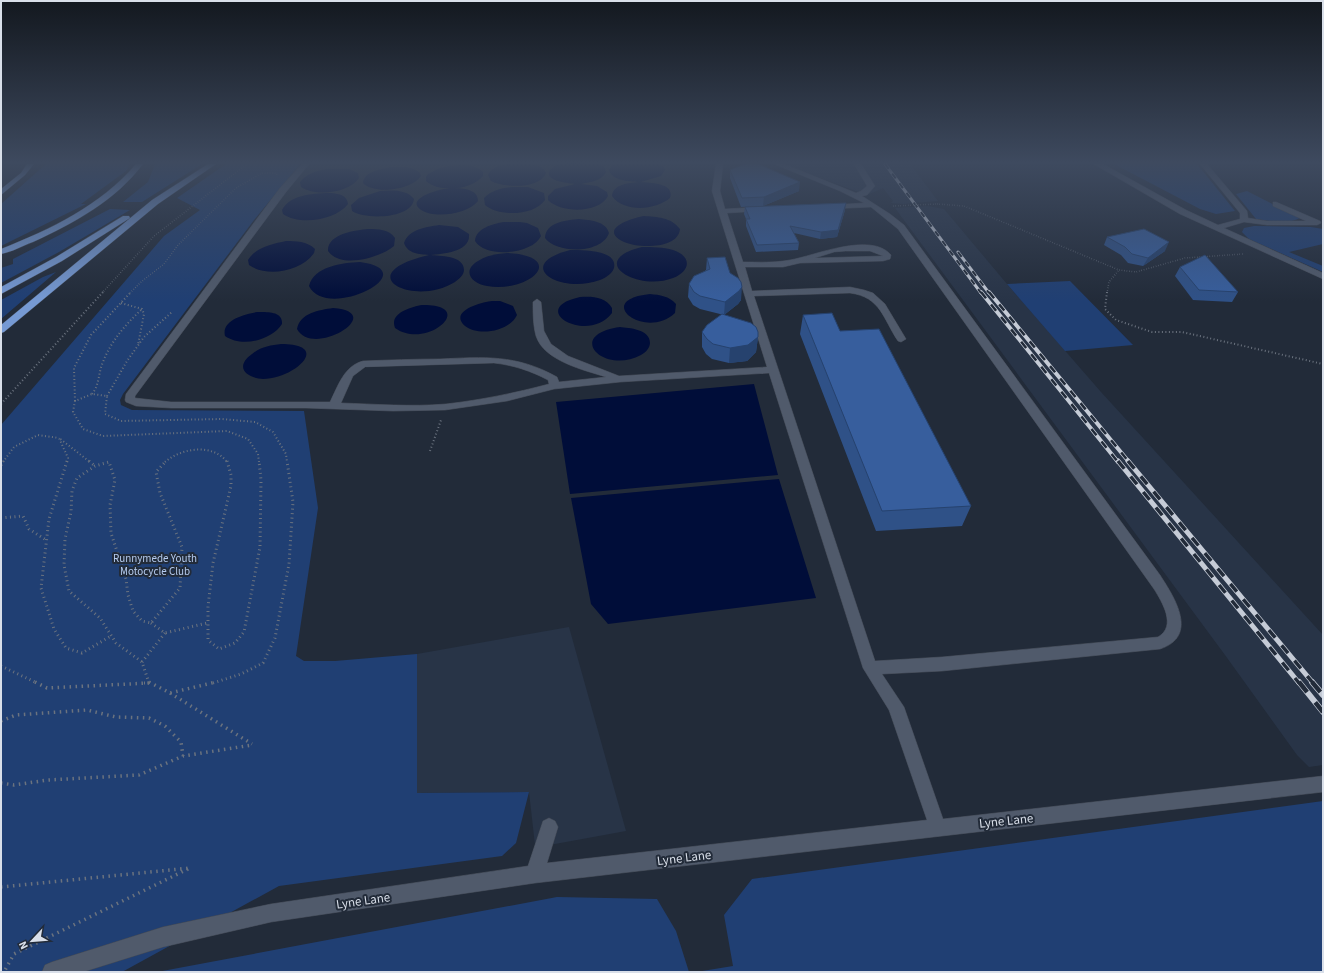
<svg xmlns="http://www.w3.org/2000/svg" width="1324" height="973" viewBox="0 0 1324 973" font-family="'Source Sans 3',sans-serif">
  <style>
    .built { fill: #283447 }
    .green { fill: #203f73 }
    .water { fill: #000d39 }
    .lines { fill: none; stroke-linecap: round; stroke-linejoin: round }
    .minor-casing { stroke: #414854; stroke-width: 1 }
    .highway-casing { stroke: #414854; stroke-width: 1 }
    .path-far3 { stroke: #6b737f; stroke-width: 1.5; stroke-dasharray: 0.5 2; stroke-linecap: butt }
    .path-far2 { stroke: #6b737f; stroke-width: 2; stroke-dasharray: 1 2.5; stroke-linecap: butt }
    .path-far1 { stroke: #6b737f; stroke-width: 3; stroke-dasharray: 1 3.5; stroke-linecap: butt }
    .path { stroke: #6b737f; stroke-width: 3.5; stroke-dasharray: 1.5 4.5; stroke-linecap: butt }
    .minor { fill: #505a6b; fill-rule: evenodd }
    .highway { fill: #769ad4; fill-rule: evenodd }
    .rail-far3-casing { stroke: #c5cbd6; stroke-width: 3 }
    .rail-far2-casing { stroke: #c5cbd6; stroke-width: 4 }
    .rail-far1-casing { stroke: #c5cbd6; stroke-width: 5 }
    .rail-casing { stroke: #c5cbd6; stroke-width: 6 }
    .rail-far3 { stroke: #222b39; stroke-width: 2; stroke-dasharray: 6; stroke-linecap: butt }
    .rail-far2 { stroke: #222b39; stroke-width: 2.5; stroke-dasharray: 8; stroke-linecap: butt }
    .rail-far1 { stroke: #222b39; stroke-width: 3.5; stroke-dasharray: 10; stroke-linecap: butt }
    .rail { stroke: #222b39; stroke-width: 4.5; stroke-dasharray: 13; stroke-linecap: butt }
    .path-bridge { stroke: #6b737f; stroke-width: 1.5; stroke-dasharray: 0.5 2; stroke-linecap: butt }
    .wall { fill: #2f5187 }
    .shaded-wall { fill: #26426e }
    .building { fill: #375e9d; stroke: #26426e }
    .labels { text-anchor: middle; stroke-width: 4; stroke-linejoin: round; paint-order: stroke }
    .park-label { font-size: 11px; fill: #b5cbef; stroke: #222b39 }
    .near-street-label { font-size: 13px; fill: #d9dfe9; stroke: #222b39 }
  </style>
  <rect width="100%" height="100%" fill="#222b39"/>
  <path class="built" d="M 782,164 L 910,164 L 938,201 L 903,204 L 891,203 L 893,201 L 883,188 L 867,195 Z
    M 928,206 L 944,209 L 1007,284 L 1101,392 L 1323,635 L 1323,765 L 1309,767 L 1297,755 L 1225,655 L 895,208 Z
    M 569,627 L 626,831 L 544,846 L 536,854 L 529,792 L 417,793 L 417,654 Z"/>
  <path class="green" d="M 46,164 L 130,164 L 126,171 L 81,204 L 86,204 L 1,246 L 1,204 Z
    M 155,164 L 202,164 L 142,202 L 123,202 L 148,182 Z
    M 226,164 L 300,164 L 254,220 L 123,394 L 120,400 L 121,405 L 132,410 L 304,411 L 318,508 L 296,656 L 304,661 L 335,661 L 417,654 L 417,793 L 529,792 L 516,843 L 502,856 L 279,886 L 122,972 L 1,972 L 1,425 L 164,236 L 200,210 L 177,198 Z
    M 1114,164 L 1197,164 L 1235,211 L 1216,214 L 1200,209 Z
    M 1247,191 L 1300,218 C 1288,225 1270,221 1256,219 L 1236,194 Z
    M 110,209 L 130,210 L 59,252 L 1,283 L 1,268 L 13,264 L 13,259 Z
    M 1254,226 L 1311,227 L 1323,229 L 1323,244 L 1289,252 L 1323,266 L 1323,272 L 1249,239 L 1242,232 L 1244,228 Z
    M 56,272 L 1,319 L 1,300 L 43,277 Z
    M 1070,281 L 1133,345 L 1065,351 L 1007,284 Z
    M 1323,801 L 1323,972 L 696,972 L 733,966 L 724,915 L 752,879 Z
    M 557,897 L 657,899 L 676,931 L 689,972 L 157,972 Z"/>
  <path class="water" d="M 505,164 C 517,164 541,160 546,173 C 540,189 504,188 491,181 L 488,175 C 491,168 498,166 505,164 Z
    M 600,164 L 605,168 L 606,172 C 602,181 590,182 581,184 L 597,186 L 607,192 L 608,196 C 599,214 560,213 548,200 L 548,196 L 555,189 L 575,184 C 569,183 541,181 551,169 C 553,167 556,165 559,164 C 571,162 587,164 600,164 Z
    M 614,164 L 661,164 L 665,170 L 661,176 L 641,182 C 651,183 675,183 670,198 C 656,210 624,213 612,196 C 613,184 629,183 638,182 C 629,181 612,181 609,170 Z
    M 458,165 C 467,165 476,165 483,172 L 483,176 C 472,190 439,193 426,181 L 426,177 L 428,174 L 440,168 Z
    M 391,167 C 402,167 412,166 420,173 L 421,176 C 412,190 374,195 363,183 C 364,171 382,169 391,167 Z
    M 327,169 L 349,169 L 358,173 L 359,178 C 349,193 316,197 301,187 L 300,182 C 307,173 317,171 327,169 Z
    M 513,187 L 528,187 L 544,193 L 545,200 C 534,216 499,217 485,205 L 484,198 C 492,190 502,188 513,187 Z
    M 444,189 C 454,188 478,186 478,201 C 468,214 435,219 421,210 C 405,199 437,190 444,189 Z
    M 380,191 C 391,190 407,189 414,199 C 412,219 365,220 352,211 L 351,205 L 359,198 Z
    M 332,193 C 339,194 347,195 348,204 C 336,220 300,226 283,214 L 282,210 C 290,194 316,193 332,193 Z
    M 644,216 C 657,217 671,217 680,229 C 678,250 637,248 624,242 C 597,229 632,218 644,216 Z
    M 579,219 C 590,220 606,221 609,233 C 602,254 557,254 545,238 C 545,222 567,220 579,219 Z
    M 503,222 L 520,222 L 527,223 L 538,228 L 541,236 C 533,254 486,259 475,241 C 476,228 493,224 503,222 Z
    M 439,225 L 458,227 L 469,234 C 471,252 443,254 431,255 C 439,256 464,255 464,270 C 464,275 459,279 455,282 C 413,308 348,274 429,255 C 419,254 408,254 404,243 C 409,229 426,227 439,225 Z
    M 368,229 C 378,229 389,229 395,238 L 394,246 C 380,258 340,269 328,251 C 327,234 356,230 368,229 Z
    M 286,241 C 296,241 307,241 315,249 L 314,253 C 302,271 267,278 249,265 L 248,260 C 256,247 272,244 286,241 Z
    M 642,247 C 653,247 663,247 673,250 C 692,256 691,271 673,278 C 638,292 585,261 642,247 Z
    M 570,250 C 581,250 618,249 614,268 C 612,274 605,278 600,280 C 560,295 512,265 570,250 Z
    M 507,253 C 568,256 531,293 487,286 C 472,284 461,271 478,261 C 487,255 497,254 507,253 Z
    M 360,262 C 428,271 326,322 309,286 C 314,266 342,263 360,262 Z
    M 650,294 C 660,295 669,296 676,304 L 675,313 C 645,341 592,300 650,294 Z
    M 580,297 C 592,296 606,297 612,308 L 612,313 C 588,345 525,309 580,297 Z
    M 492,301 L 500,301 L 513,306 L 517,315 C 510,331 479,337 465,326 C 448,311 482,302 492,301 Z
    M 422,305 C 479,304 427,351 395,328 C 389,313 411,307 422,305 Z
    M 333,308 C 389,312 313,359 297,329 C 300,313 319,310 333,308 Z
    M 257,312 C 267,312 283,311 282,324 C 272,340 242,348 225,336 C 221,320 245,314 257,312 Z
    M 620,327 C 629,328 650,329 650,343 C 650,348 645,353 641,355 C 604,375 564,335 620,327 Z
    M 281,344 C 333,344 294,379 263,379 C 246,378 234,367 252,354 C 260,347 271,345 281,344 Z
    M 754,384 L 778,475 L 570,494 L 556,402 Z
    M 779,479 L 816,598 L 608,624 L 591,604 L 571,498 Z"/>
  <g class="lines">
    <g class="minor-casing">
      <path id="minor" d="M 302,164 L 309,164 L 286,192 L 135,396 L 135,398 L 171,402 L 330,402 C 338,386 344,366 363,361 C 389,360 414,359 440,359 C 484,357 516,354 557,377 L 559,382 L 606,377 C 584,370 544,361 536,336 C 533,325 533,313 533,302 L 537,299 L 541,302 L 544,331 L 551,344 L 568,356 L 619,376 L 767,367 L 712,191 L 716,164 L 723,164 L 720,191 L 725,209 L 760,207 L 764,209 L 760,211 L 727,213 L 743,262 C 758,262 774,263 790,260 C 814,256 871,231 891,255 L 890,259 L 883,261 L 800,263 L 783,267 L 745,267 L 752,291 L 850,287 L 864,290 L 873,293 L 885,304 L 906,339 L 901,342 L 898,341 C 883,319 881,297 850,293 L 754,296 L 875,661 L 942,657 L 1158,637 C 1177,626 1162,602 1154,589 L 898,229 L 871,207 L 827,209 L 827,205 L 830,205 L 864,203 L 840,191 L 774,164 L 784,164 L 856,193 L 861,191 L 867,186 L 854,164 L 861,164 L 875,186 L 867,195 L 862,196 L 890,214 L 904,225 L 1160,575 C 1175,598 1199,636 1160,649 L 942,671 L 882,674 L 904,707 L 943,819 L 1323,776 L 1323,792 L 535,883 L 271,922 L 163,947 L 83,972 L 42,972 L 45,965 L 52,962 L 163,927 L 271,904 L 528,866 L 543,821 L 549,818 L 555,821 L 558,827 L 547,863 L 927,820 L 889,710 L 863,668 L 769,373 L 620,382 L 554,389 L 507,401 L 445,410 L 393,411 L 306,408 L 171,408 L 136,406 L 126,402 L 125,400 L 126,394 L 280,188 ZM 846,251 L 870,251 L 883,256 L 815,258 L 834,252 ZM 494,363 C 513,365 531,371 548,380 L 549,384 C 515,393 481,400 446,404 C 411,407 375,404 341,403 L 353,376 L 365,367 Z
        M 1094,164 L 1103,164 L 1186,210 L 1218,225 L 1240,219 L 1240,213 L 1200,164 L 1207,164 L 1247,211 L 1248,218 L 1267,221 L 1306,221 L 1273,206 L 1273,202 L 1276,202 L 1320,221 L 1321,223 L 1317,225 L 1267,225 L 1244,222 L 1224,228 L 1323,273 L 1323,279 L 1180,214 Z"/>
    </g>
    <g class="highway-casing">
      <path id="highway" d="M 27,164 L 34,164 L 25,175 L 1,195 L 1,189 L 21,173 Z
        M 136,164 L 143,164 C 115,201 74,223 33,242 C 22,246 12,252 1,254 L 1,249 C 51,229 100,206 136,164 Z
        M 208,164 L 216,164 L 158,204 L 4,332 L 1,333 L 1,325 L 152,200 Z
        M 123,216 L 129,216 L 130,218 L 62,261 L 1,294 L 1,287 L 56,257 Z"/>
    </g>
    <path class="path-far3" d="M 937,204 L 964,206 L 1119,270 L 1136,272 L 1185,258 L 1243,254
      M 102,293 L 154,236 L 247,164
      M 130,293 L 141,282 L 164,264 L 178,245 L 236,188 L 262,173 L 276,173 L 278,176
      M 1107,293 L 1109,282 L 1119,270"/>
    <path class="path-far2" d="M 1107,292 L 1105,309 L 1116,320 L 1152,332 L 1182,332 L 1323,364
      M 121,303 L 142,309 L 144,314 L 138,345
      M 92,394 C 100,384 98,373 103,362 C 111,341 126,324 142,309
      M 107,396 L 127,361 L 144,337 L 172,312
      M 75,401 L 74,368 L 91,335 L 131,292
      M 1,404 L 103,292
      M 430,451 L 441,420
      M 3,462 L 14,447 L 38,435 L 59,438
      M 67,462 L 68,458 L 59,438 L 90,462
      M 165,462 C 181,448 213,443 227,462
      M 259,462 L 258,454 L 248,439 L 227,431 L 103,436 L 83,429 L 73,412 L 75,401 L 92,394 L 107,396 L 105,414 L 121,421 L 222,419 L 255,422 L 273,432 L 286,454 L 287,462"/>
    <path class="path-far1" d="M 67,461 L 49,519 L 41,588 L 54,629 L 66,648 L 82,653 L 111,636
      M 89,461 L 95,466
      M 227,461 L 231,475 L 231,486 L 213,563 L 208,607 L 208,640 L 219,649 L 235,643 L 244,632 L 260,547 L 261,480 L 259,461
      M 1,465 L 4,461
      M 1,518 L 23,516 L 29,529 L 46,540
      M 151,623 L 165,633 L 207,623
      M 142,662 L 165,633
      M 1,666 L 37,683
      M 144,683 L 149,683
      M 149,683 L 142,662 L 116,643 L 100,618 L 69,591 L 64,565 L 65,539 L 71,512 L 72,491 L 77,478 L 95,466 L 109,462 L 115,480 L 110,505 L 111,533 L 126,579 L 128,595 L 133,611 L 142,621 L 151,623 L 180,588 L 182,547 L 160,493 L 156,472 L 166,461
      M 213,683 L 241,674 L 263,663 L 275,638 L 289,564 L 293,502 L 287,461"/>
    <path class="path" d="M 35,682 L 47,688 L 149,683
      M 149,682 L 170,693 L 216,682
      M 170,693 L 252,744
      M 1,721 L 16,715 L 87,710 L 116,717 L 149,718 L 165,726 L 181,742 L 183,756
      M 1,783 L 14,785 L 48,780 L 139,775 L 183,756 L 252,745
      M 1,887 L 190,868 L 14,954 L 4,972"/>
    <use href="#minor" class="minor"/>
    <use href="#highway" class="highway"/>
    <g class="rail-far3-casing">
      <path id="rail-far3" d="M 885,164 L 981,293
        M 958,252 L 989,293"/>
    </g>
    <g class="rail-far2-casing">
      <path id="rail-far2" d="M 981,292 L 1118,462
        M 989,292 L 1129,462"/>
    </g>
    <g class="rail-far1-casing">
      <path id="rail-far1" d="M 1118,461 L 1299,683
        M 1128,461 L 1313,683"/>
    </g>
    <g class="rail-casing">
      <path id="rail" d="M 1299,682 L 1323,712
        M 1312,682 L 1323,695"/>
    </g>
    <use href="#rail-far3" class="rail-far3"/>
    <use href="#rail-far2" class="rail-far2"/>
    <use href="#rail-far1" class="rail-far1"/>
    <use href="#rail" class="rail"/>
    <path class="path-bridge" d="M 893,206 L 937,204"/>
  </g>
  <path class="wall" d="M 730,170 L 799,191 L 763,206 L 741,207 L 730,178 Z
    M 745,207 L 845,210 L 837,237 L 820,239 L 794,233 L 799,243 L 798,250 L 756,252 L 746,226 L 746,219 L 744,214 Z
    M 1107,237 L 1165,251 L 1143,266 L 1128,263 L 1121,255 L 1104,245 Z
    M 707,258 L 730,273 L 741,300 L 738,304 L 724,315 L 700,309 L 693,305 L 688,297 L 689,284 L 706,270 Z
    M 1180,267 L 1238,292 L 1232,302 L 1193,300 L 1175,276 Z
    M 803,315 L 840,331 L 971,506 L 962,526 L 876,531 L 800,334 Z
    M 702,332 L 758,337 L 756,352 L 747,361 L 729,363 L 712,359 L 706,354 L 702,347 Z"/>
  <path class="shaded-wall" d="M 800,182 L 799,191 L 763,206 L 764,197 Z
    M 846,203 L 845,210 L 837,237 L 820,239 L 821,232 Z
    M 1169,242 L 1165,251 L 1143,266 L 1148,258 Z
    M 742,287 L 741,300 L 738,304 L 724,315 L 725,302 Z
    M 758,337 L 756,352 L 747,361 L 729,363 L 730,348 Z"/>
  <path class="building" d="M 745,164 L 758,164 L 800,182 L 764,197 L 742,198 L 730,170 Z
    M 846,203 L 838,230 L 821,232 L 790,226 L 799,243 L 757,245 L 746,219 L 750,219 L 745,207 Z
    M 1144,229 L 1169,242 L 1148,258 L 1132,254 L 1125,247 L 1107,237 Z
    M 1205,255 L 1238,292 L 1199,290 L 1180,267 Z
    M 725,257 L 730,273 L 738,278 L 741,282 L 742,287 L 739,291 L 725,302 L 700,296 L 694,292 L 689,284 L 694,276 L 710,269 L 707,258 Z
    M 832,313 L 840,331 L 879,329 L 971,506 L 882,511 L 803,315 Z
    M 722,314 L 751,323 L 756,327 L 758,332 L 758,337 L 748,345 L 730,348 L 713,344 L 707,339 L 702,332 L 707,325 Z"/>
  <linearGradient id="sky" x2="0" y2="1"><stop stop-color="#13181f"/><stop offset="0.54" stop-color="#3e4a5f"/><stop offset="1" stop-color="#3e4a5f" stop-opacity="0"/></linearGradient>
  <rect width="1324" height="301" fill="url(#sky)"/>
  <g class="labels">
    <g class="park-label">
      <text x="155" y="562">Runnymede Youth<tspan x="155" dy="13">Motocycle Club</tspan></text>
    </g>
    <g class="near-street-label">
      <text transform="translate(1006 820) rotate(-6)" y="5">Lyne Lane</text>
      <text transform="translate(684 857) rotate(-7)" y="5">Lyne Lane</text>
      <text transform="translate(363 900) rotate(-8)" y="5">Lyne Lane</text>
    </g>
  </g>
  <rect width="1324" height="973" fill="none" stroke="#d9dfe9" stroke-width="4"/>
  <g transform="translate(32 941) rotate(244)" stroke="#222b39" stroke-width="3" paint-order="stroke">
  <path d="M0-3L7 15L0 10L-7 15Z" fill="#d9dfe9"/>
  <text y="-6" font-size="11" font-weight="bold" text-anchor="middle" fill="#d9dfe9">N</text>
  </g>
</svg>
